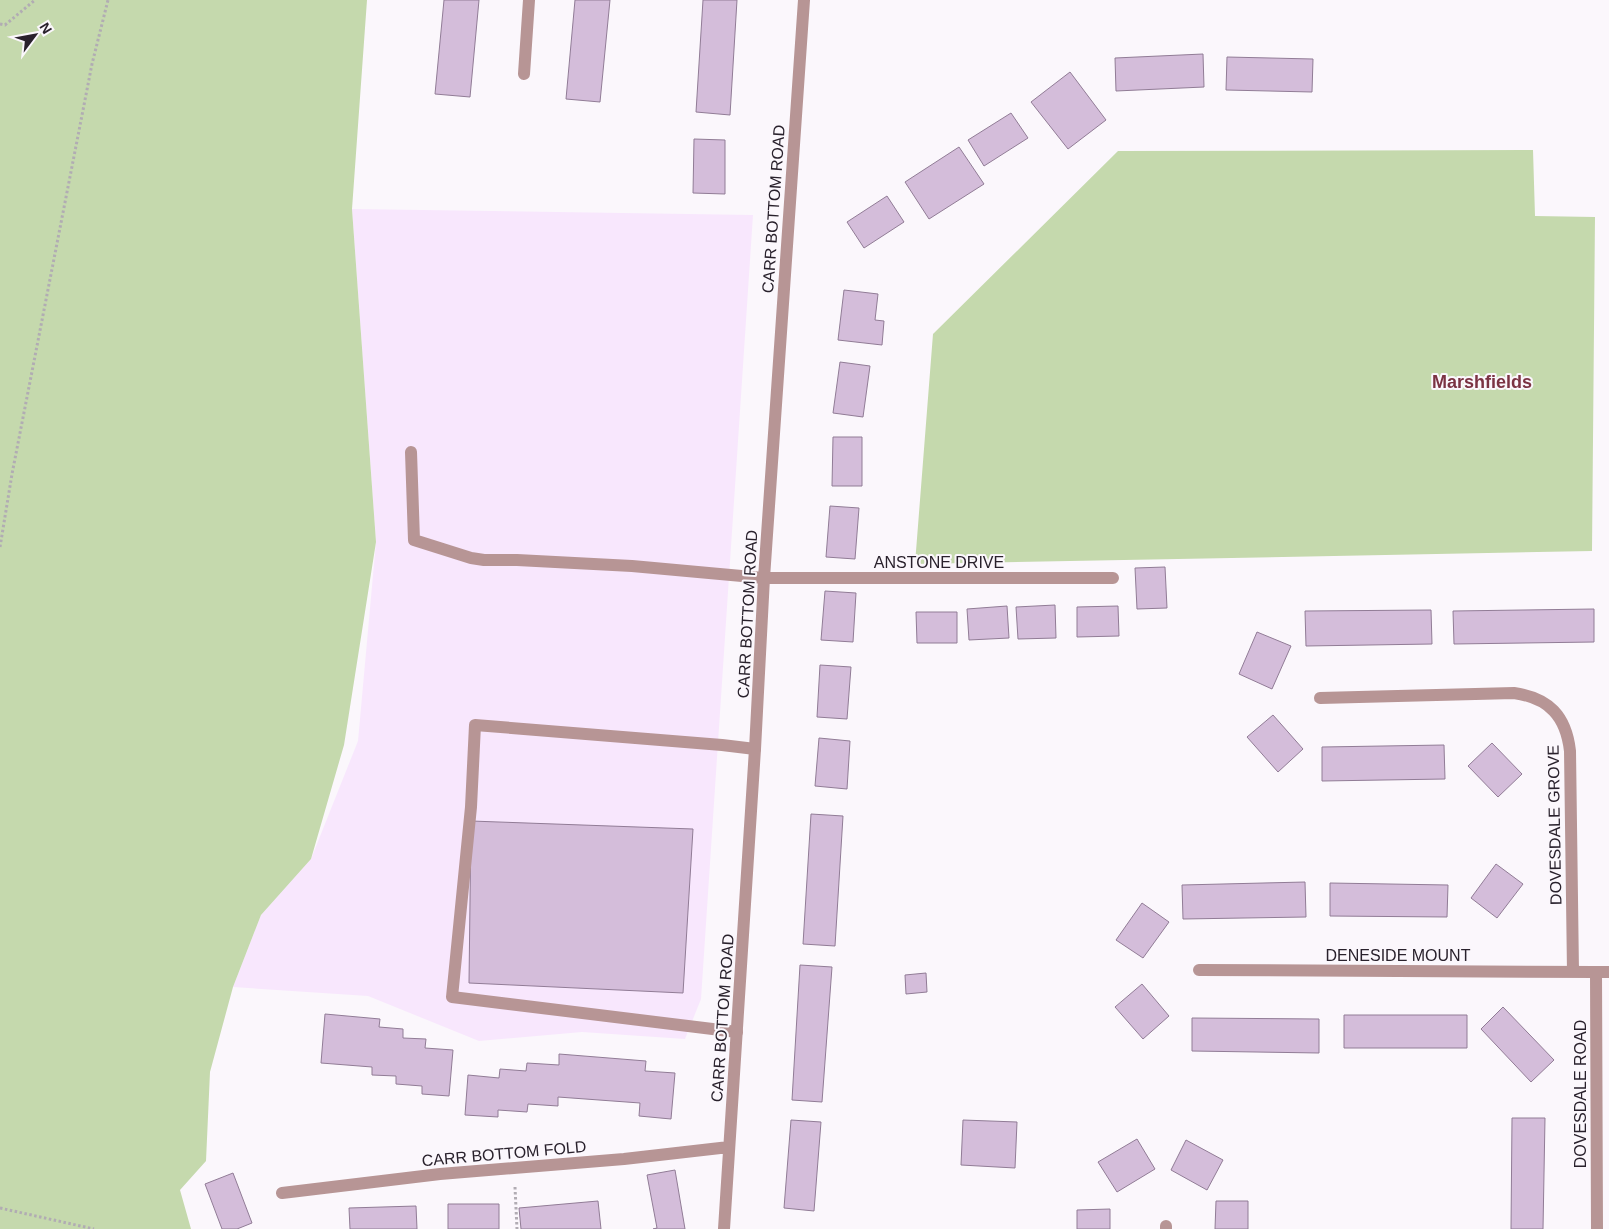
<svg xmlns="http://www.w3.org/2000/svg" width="1609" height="1229" viewBox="0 0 1609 1229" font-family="Helvetica,sans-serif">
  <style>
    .built { fill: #f8e7fd }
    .green { fill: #c5d9ad }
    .building { fill: #d4bdda; stroke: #917c96 }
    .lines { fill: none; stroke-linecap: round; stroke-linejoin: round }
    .path { stroke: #b1acb3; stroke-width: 3; stroke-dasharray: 2.5 2.5; stroke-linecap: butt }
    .lane { stroke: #b79595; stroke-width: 12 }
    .street { stroke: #b79595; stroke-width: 12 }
    .labels { text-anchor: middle; stroke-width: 4; stroke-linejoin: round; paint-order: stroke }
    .street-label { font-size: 16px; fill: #29212c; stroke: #fbf7fc }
    .neighbourhood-label { font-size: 18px; font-weight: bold; fill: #7b3343; stroke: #fbf7fc }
  </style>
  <rect width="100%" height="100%" fill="#fbf7fc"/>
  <path class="built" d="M 352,209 L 753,215 L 701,999 L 685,1039 L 582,1032 L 479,1041 L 368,996 L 233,987 L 261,915 L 311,859 L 358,741 L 376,542 Z"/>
  <path class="green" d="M 0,0 L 367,0 L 352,209 L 376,542 L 344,745 L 311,859 L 261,915 L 233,987 L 210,1072 L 206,1161 L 180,1190 L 191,1229 L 0,1229 Z
    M 1533,150 L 1535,216 L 1595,217 L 1592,551 L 915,564 L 933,334 L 1118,151 Z"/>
  <path class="building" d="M 444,0 L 479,0 L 470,97 L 435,94 Z
    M 575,0 L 610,0 L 600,102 L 566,99 Z
    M 703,0 L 737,0 L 730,115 L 696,112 Z
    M 1203,54 L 1204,87 L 1116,91 L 1115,58 Z
    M 1227,57 L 1313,59 L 1312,92 L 1226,90 Z
    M 1070,72 L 1106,120 L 1068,149 L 1031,102 Z
    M 1011,113 L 1028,138 L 984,166 L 968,140 Z
    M 694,139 L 725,140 L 725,194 L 693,193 Z
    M 959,147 L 984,184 L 929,219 L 905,182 Z
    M 887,196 L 904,222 L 864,248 L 847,222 Z
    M 844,290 L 878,294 L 875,320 L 884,321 L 882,345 L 838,340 Z
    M 840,362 L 870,366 L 863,417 L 833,413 Z
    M 833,437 L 862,437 L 862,486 L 832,486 Z
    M 830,506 L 859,508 L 855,559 L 826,557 Z
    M 1165,567 L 1167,608 L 1137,609 L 1135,568 Z
    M 825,591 L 856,593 L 853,642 L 821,640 Z
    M 1055,605 L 1056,638 L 1018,639 L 1016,607 Z
    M 1007,606 L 1009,638 L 969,640 L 967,609 Z
    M 1118,606 L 1119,636 L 1077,637 L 1077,607 Z
    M 1594,609 L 1594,642 L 1454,644 L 1453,611 Z
    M 1431,610 L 1432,644 L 1306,646 L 1305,611 Z
    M 916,612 L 957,612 L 957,643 L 917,643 Z
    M 1257,632 L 1291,646 L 1272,689 L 1239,674 Z
    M 820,665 L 851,667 L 847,719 L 817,717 Z
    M 1273,715 L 1303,749 L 1278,772 L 1247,737 Z
    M 819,738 L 850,741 L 847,789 L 815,786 Z
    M 1492,743 L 1522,774 L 1498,797 L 1468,766 Z
    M 1444,745 L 1445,779 L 1322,781 L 1322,747 Z
    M 811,814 L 843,816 L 835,946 L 803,944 Z
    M 471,821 L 693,829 L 683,993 L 469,983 Z
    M 1496,864 L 1523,884 L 1497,918 L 1471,898 Z
    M 1305,882 L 1306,917 L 1183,919 L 1182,885 Z
    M 1330,883 L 1448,885 L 1447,917 L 1330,916 Z
    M 1142,903 L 1169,922 L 1143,958 L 1116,940 Z
    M 800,965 L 832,967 L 822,1102 L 792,1100 Z
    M 926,973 L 927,992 L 906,994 L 905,975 Z
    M 1142,984 L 1169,1016 L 1143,1039 L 1115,1007 Z
    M 1503,1007 L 1554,1060 L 1531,1082 L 1481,1029 Z
    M 325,1014 L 380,1019 L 379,1027 L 403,1029 L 403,1038 L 426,1039 L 425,1048 L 453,1050 L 449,1096 L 422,1094 L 422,1086 L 396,1084 L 396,1076 L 372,1075 L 372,1067 L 321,1063 Z
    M 1344,1015 L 1467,1015 L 1467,1048 L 1344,1048 Z
    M 1192,1018 L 1319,1019 L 1319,1053 L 1192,1051 Z
    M 559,1054 L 646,1061 L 645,1071 L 675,1073 L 671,1119 L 639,1116 L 640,1103 L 558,1097 L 558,1106 L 528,1104 L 527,1112 L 498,1110 L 498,1117 L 465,1115 L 468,1075 L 499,1078 L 500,1069 L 526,1071 L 527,1063 L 559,1065 Z
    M 1512,1118 L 1545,1118 L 1543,1229 L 1511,1229 Z
    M 791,1120 L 821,1122 L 814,1211 L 784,1208 Z
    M 963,1120 L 1017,1122 L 1015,1168 L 961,1165 Z
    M 1137,1139 L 1155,1169 L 1117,1192 L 1098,1162 Z
    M 1186,1140 L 1223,1160 L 1207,1190 L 1171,1170 Z
    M 675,1170 L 685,1229 L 653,1229 L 657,1228 L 647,1175 Z
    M 233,1173 L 252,1223 L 237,1229 L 222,1229 L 205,1184 Z
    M 598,1201 L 601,1229 L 521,1229 L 519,1208 Z
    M 1216,1201 L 1248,1201 L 1248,1229 L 1215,1229 Z
    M 448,1204 L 499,1204 L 499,1229 L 448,1229 Z
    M 416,1206 L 417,1229 L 350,1229 L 349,1208 Z
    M 1110,1209 L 1110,1229 L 1077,1229 L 1077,1210 Z"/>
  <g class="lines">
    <path class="path" d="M 0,24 L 5,25 L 35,0
      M 0,547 L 12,474 L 92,64 L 108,0
      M 515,1187 L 517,1229
      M 0,1208 L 94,1229"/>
    <path class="lane" d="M 411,452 L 414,540 L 471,558 L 484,560 L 517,560 L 632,566 L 764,578
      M 737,1032 L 452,997 L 471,807 L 475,725 L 722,745 L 755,749"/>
    <path class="street" d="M 524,74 L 529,0
      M 764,578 L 1113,578
      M 1320,698 L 1514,693 C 1549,698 1566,716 1570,751 L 1573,972
      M 1199,970 L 1596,972
      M 282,1193 L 440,1174 L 624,1159 L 729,1147
      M 1166,1226 L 1166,1229
      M 724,1229 L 755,749 L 764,578 L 804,0
      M 1597,1229 L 1596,972 L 1609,972"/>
  </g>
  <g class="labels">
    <g class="street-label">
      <text transform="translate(773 209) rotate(-86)" y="6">CARR BOTTOM ROAD</text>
      <text x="939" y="568">ANSTONE DRIVE</text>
      <text transform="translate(747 614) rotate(-87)" y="6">CARR BOTTOM ROAD</text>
      <text transform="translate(1554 825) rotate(-91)" y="6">DOVESDALE GROVE</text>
      <text x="1398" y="961">DENESIDE MOUNT</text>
      <text transform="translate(722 1018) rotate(-86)" y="6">CARR BOTTOM ROAD</text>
      <text transform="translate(1580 1094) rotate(-90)" y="6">DOVESDALE ROAD</text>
      <text transform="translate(504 1153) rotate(-5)" y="6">CARR BOTTOM FOLD</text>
    </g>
    <g class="neighbourhood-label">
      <text x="1482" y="388">Marshfields</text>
    </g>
  </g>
  <g transform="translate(35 35) rotate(58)" stroke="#fbf7fc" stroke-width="4" paint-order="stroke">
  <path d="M0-4L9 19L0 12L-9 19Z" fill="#29212c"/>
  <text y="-8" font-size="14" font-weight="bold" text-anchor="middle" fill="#29212c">N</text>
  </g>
</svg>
